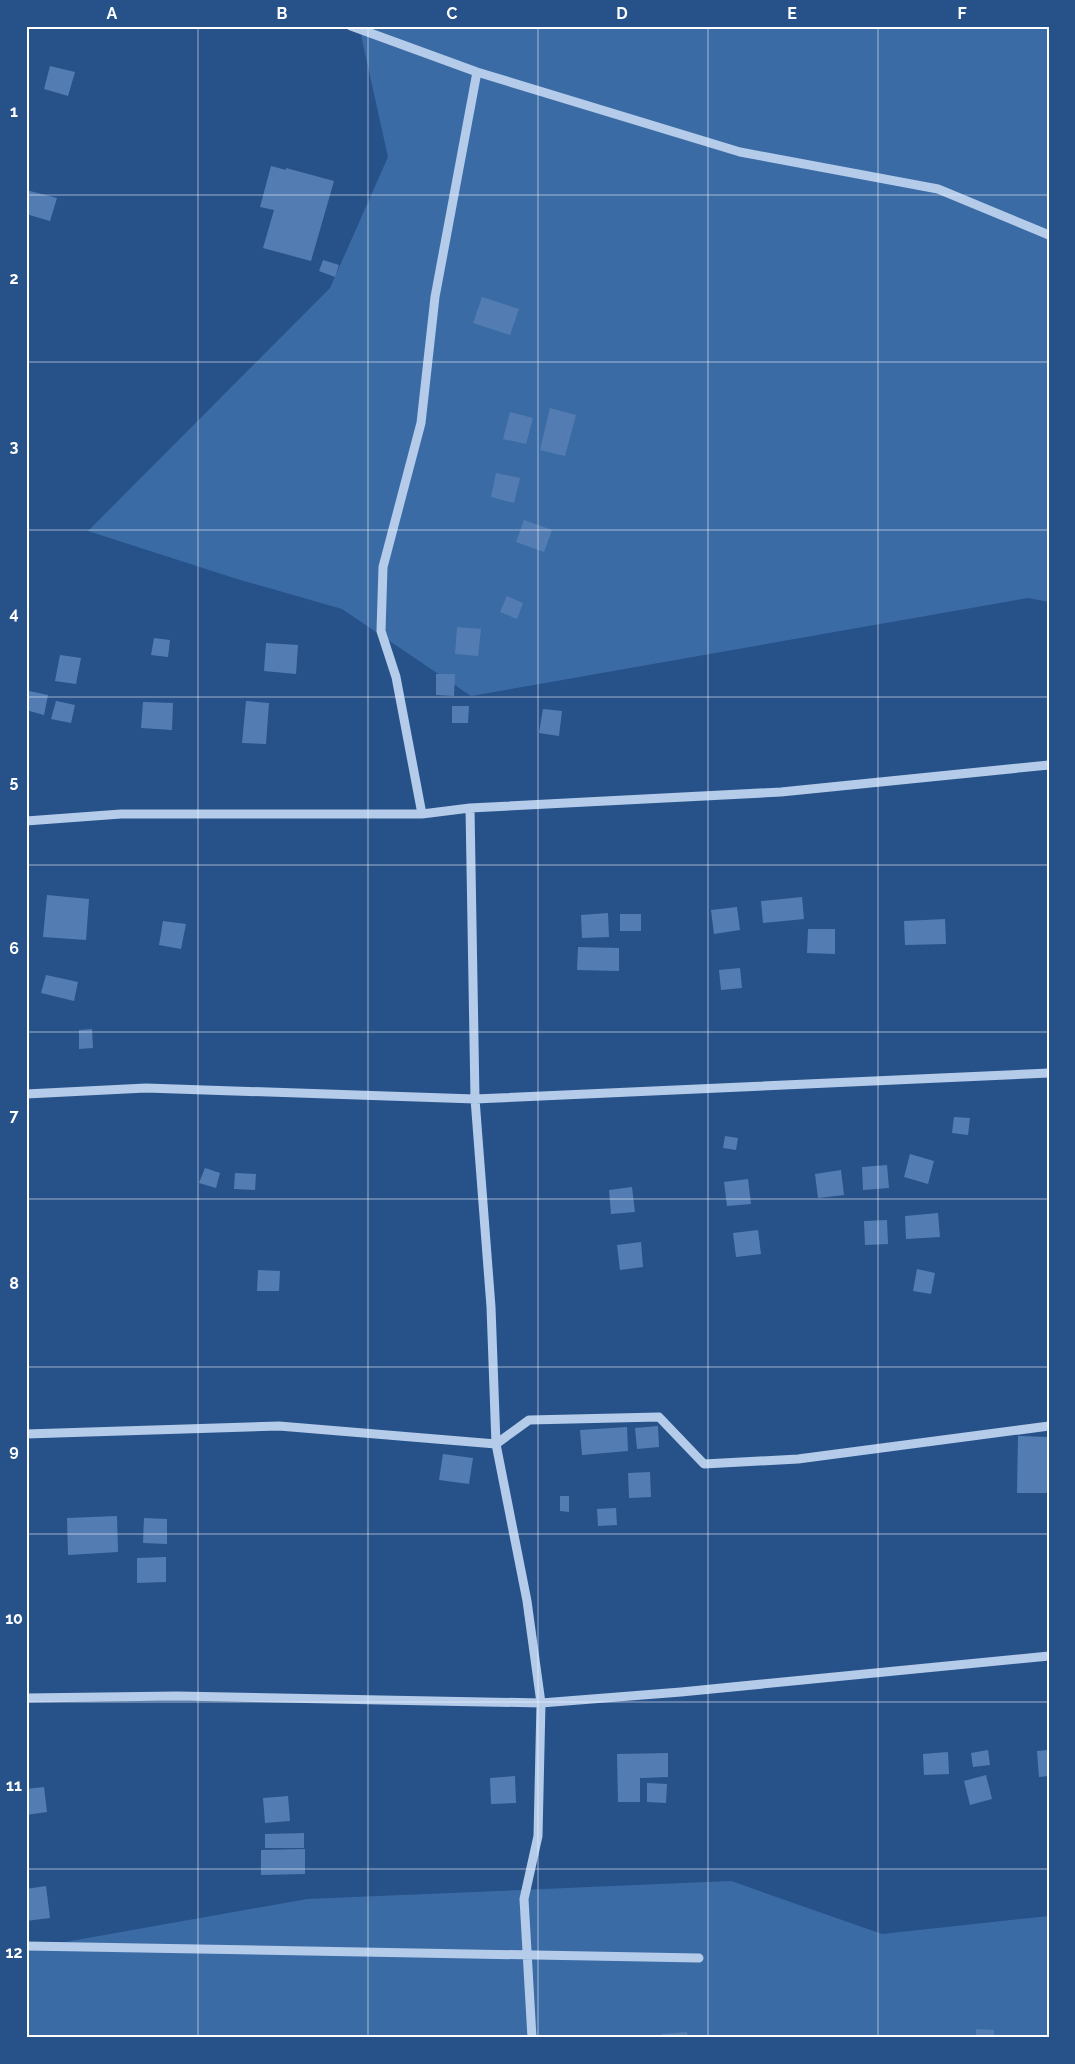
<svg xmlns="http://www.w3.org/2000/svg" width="1075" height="2064" viewBox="0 0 1075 2064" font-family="Raleway,sans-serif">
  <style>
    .green { fill: #3b6ba5 }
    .building { fill: #537db2 }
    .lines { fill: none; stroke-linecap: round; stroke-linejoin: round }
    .minor { stroke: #b4cbe9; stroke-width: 9 }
    .grid { fill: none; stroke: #fff; stroke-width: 1; stroke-opacity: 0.55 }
    .neatline { fill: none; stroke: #fff; stroke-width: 2 }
    .grid-label { font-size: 16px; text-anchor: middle; font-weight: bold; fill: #fff }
  </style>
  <rect width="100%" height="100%" fill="#275189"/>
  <path class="green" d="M 359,26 L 1049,26 L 1049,602 L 1028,598 L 471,696 L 342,609 L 237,579 L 88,531 L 330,288 L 388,157 Z
    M 731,1881 L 882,1934 L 1049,1916 L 1049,2038 L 26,2038 L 26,1949 L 307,1899 Z"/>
  <path class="building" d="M 50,66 L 75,72 L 68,96 L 44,89 Z
    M 271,166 L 286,170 L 286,168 L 334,181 L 311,261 L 263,248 L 274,210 L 260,207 Z
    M 26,190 L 57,198 L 50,221 L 26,214 Z
    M 323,260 L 339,265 L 335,277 L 319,271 Z
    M 482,297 L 519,309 L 510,335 L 473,323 Z
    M 550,408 L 576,415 L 565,456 L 540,450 Z
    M 510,412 L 533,418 L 526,444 L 503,439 Z
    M 496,473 L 520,478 L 514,503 L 491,497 Z
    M 524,520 L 552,530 L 544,552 L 516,542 Z
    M 507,596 L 523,603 L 517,619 L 500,612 Z
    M 457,627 L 481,629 L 478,656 L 455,654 Z
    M 154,638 L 170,640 L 168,657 L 151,655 Z
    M 266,643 L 298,645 L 296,674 L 264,671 Z
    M 60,655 L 81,658 L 76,684 L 55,681 Z
    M 436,674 L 455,674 L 454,696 L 436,695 Z
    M 29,691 L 48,695 L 44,715 L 26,710 Z
    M 56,701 L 75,705 L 71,723 L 51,719 Z
    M 246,701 L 269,703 L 266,744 L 242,743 Z
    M 143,702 L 173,703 L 172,730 L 141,728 Z
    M 452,706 L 469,706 L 468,723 L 452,723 Z
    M 543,709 L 562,711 L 559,736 L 539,733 Z
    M 26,769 L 29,769 L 28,792 L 26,792 Z
    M 47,895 L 89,899 L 86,940 L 43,937 Z
    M 802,897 L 804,919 L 763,923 L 761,901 Z
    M 737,907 L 740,930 L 714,934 L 711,910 Z
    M 608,913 L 609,937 L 582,938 L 581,915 Z
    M 620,914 L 641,914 L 641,931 L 620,931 Z
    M 945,919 L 946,944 L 905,945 L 904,921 Z
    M 163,921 L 186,924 L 181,949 L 159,945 Z
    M 808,929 L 835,929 L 835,954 L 807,953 Z
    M 578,947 L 619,948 L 619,971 L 577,970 Z
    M 740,968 L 742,988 L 721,990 L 719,970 Z
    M 46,975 L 78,982 L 74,1001 L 41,993 Z
    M 92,1029 L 93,1048 L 79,1049 L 79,1030 Z
    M 954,1117 L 970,1118 L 968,1135 L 952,1133 Z
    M 725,1136 L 738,1138 L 736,1150 L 723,1148 Z
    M 910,1154 L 934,1161 L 928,1184 L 904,1177 Z
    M 887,1165 L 889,1188 L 863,1190 L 862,1167 Z
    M 205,1168 L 220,1173 L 216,1188 L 199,1183 Z
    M 841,1170 L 844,1195 L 818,1198 L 815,1174 Z
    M 235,1173 L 256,1174 L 255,1190 L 234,1189 Z
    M 748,1179 L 751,1204 L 727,1206 L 724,1182 Z
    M 632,1187 L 635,1212 L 611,1214 L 609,1190 Z
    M 938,1213 L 940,1237 L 906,1239 L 905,1216 Z
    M 887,1220 L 888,1244 L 865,1245 L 864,1221 Z
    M 758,1230 L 761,1254 L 736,1257 L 733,1233 Z
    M 641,1242 L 643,1267 L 620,1270 L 617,1245 Z
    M 917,1269 L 935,1273 L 931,1294 L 913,1291 Z
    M 258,1270 L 280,1271 L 279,1291 L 257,1291 Z
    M 658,1426 L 659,1447 L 637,1449 L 635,1428 Z
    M 627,1427 L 628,1451 L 582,1455 L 580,1430 Z
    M 1018,1436 L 1049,1437 L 1049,1493 L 1017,1493 Z
    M 443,1454 L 473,1458 L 469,1484 L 439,1480 Z
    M 650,1472 L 651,1497 L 629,1498 L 628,1473 Z
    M 560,1496 L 569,1496 L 569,1512 L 560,1511 Z
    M 616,1508 L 617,1525 L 598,1526 L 597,1509 Z
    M 117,1516 L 118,1552 L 68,1555 L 67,1518 Z
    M 144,1518 L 167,1519 L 167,1544 L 143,1543 Z
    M 166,1557 L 166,1582 L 137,1583 L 137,1558 Z
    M 988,1750 L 990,1765 L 973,1767 L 971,1753 Z
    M 1049,1750 L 1049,1776 L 1039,1777 L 1037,1751 Z
    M 948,1752 L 949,1774 L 924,1775 L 923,1754 Z
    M 668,1753 L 668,1777 L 640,1778 L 640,1802 L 618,1802 L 617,1754 Z
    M 986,1775 L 992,1799 L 970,1805 L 964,1781 Z
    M 515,1776 L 516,1803 L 491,1804 L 490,1778 Z
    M 647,1783 L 667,1784 L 666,1803 L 647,1802 Z
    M 44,1787 L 47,1812 L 26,1815 L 26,1789 Z
    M 288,1796 L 290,1821 L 265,1823 L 263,1798 Z
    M 304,1833 L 304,1848 L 265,1848 L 265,1834 Z
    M 305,1849 L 305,1874 L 261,1875 L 261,1850 Z
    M 46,1886 L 50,1918 L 26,1921 L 26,1889 Z
    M 976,2029 L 994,2030 L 994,2038 L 976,2038 Z
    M 687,2032 L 688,2038 L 663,2038 L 662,2034 Z"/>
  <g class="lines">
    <path class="minor" d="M 351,26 L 477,72 L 740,152 L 938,189 L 1049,235
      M 470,808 L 475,1099 L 491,1307 L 496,1444 L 527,1601 L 541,1703 L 538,1836 L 524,1899 L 532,2038
      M 422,814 L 396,677 L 381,631 L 383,567 L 421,423 L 435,297 L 477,72
      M 26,821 L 121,814 L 422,814 L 470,808 L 781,792 L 1049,765
      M 26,1094 L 146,1088 L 475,1099 L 1049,1073
      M 26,1434 L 279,1426 L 496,1444 L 529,1420 L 659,1417 L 704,1464 L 798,1459 L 1049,1426
      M 26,1698 L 177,1696 L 541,1703 L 681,1692 L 1049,1656
      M 26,1946 L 699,1958"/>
  </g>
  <path class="grid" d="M 198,26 L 198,2038M 368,26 L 368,2038M 538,26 L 538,2038M 708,26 L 708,2038M 878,26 L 878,2038M 26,195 L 1049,195M 26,362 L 1049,362M 26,530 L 1049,530M 26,697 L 1049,697M 26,865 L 1049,865M 26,1032 L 1049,1032M 26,1199 L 1049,1199M 26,1367 L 1049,1367M 26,1534 L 1049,1534M 26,1702 L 1049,1702M 26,1869 L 1049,1869"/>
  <rect width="1075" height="2064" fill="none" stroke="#275189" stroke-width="55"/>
  <rect x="28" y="28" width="1020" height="2008" class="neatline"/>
  <g class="grid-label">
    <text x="112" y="19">A</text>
    <text x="282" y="19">B</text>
    <text x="452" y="19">C</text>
    <text x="622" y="19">D</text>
    <text x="792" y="19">E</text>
    <text x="962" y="19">F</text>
    <text x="14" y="117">1</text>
    <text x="14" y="284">2</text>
    <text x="14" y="452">3</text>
    <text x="14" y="619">4</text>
    <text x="14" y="787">5</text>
    <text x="14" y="954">6</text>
    <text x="14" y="1121">7</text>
    <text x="14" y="1289">8</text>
    <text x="14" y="1456">9</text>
    <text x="14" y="1624">10</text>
    <text x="14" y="1791">11</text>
    <text x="14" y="1958">12</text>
  </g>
</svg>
